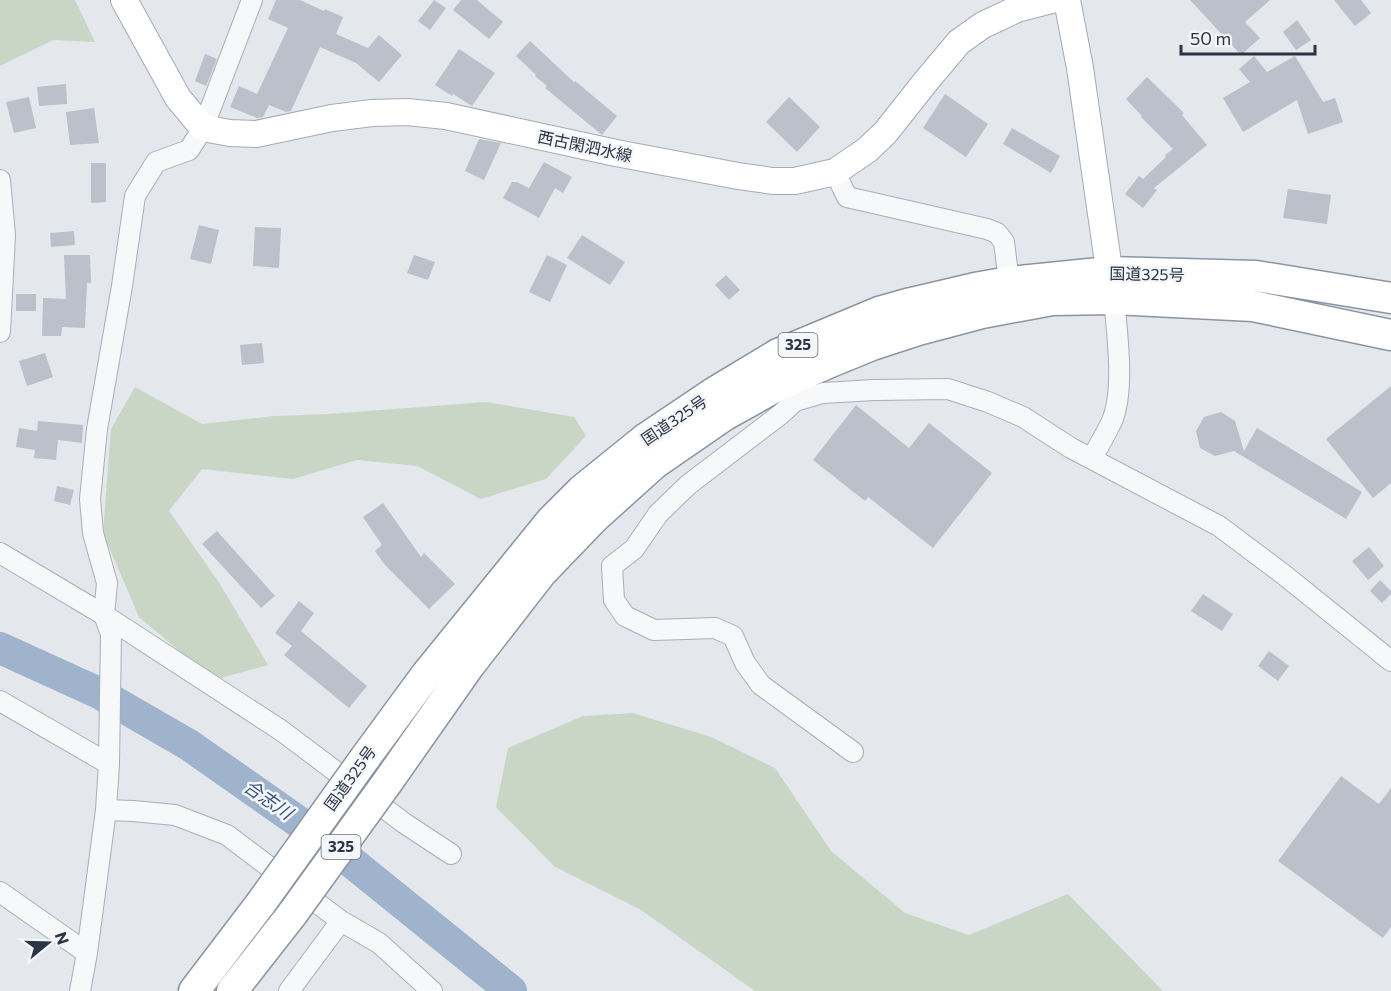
<svg xmlns="http://www.w3.org/2000/svg" width="1391" height="991" viewBox="0 0 1391 991" font-family="Commissioner,'Noto Sans JP',sans-serif">
  <style>
    .green { fill: #c9d6c5 }
    .lines { fill: none; stroke-linecap: round; stroke-linejoin: round }
    .river { stroke: #9fb4cc; stroke-width: 32 }
    .building { fill: #bbc0ca }
    .minor-casing { stroke: #a9aeb7; stroke-width: 22 }
    .major-casing { stroke: #a3abb8; stroke-width: 28 }
    .highway-casing { stroke: #8b94a3; stroke-width: 33 }
    .minor { stroke: #f7f8fa; stroke-width: 20 }
    .major { stroke: #fff; stroke-width: 26 }
    .highway { stroke: #fff; stroke-width: 30 }
    .highway-bridge-casing { stroke: #8b94a3; stroke-width: 33; stroke-linecap: butt }
    .highway-bridge { stroke: #fff; stroke-width: 30 }
    .labels { text-anchor: middle; stroke-width: 5; stroke-linejoin: round; paint-order: stroke }
    .shield { fill: #f4f6f9; stroke: #676e7b; stroke-width: 1.5 }
    .shield-label { font-size: 15px; font-weight: bold; fill: #2b3445 }
    .street-label { font-size: 16px; fill: #2b3445; stroke: #f4f6f9 }
    .water-label { font-size: 18px; font-style: italic; fill: #34527a; stroke: #f4f6f9 }
  </style>
  <rect width="100%" height="100%" fill="#e4e7ec"/>
  <path class="green" d="M 0,0 L 75,0 L 95,42 L 53,40 L 0,66 Z
    M 135,387 L 202,424 L 275,416 L 329,414 L 486,402 L 574,417 L 586,436 L 546,479 L 481,499 L 417,466 L 357,460 L 293,479 L 202,469 L 169,511 L 220,584 L 268,665 L 214,680 L 139,617 L 103,533 L 111,429 Z
    M 633,713 L 711,737 L 775,768 L 831,851 L 905,913 L 969,935 L 1068,894 L 1163,991 L 755,991 L 641,910 L 555,867 L 496,807 L 508,748 L 583,716 Z"/>
  <g class="lines">
    <path class="river" d="M 0,648 L 99,693 L 189,745 L 323,839 L 511,991"/>
  </g>
  <path class="building" d="M 276,0 L 300,0 L 324,11 L 325,9 L 343,17 L 336,34 L 368,48 L 379,35 L 402,55 L 379,82 L 356,63 L 320,47 L 291,111 L 286,112 L 269,105 L 263,117 L 257,118 L 230,107 L 239,86 L 257,94 L 288,28 L 268,19 Z
    M 434,0 L 446,8 L 430,30 L 418,21 Z
    M 461,0 L 477,0 L 503,22 L 489,39 L 453,10 Z
    M 1190,0 L 1270,0 L 1245,22 L 1260,38 L 1241,55 Z
    M 1334,0 L 1361,0 L 1371,13 L 1355,26 Z
    M 1297,20 L 1311,40 L 1296,50 L 1283,32 Z
    M 530,41 L 574,82 L 575,81 L 617,116 L 602,135 L 545,88 L 547,86 L 535,76 L 536,75 L 516,56 Z
    M 459,49 L 495,73 L 472,106 L 453,94 L 452,96 L 435,85 Z
    M 205,54 L 217,59 L 206,86 L 195,81 Z
    M 1254,56 L 1267,72 L 1295,56 L 1323,102 L 1335,98 L 1343,122 L 1308,134 L 1297,100 L 1243,132 L 1223,98 L 1250,82 L 1239,69 Z
    M 1147,77 L 1184,113 L 1182,115 L 1207,145 L 1154,188 L 1157,190 L 1143,208 L 1125,194 L 1139,176 L 1143,179 L 1166,157 L 1165,155 L 1173,149 L 1141,117 L 1142,116 L 1126,99 Z
    M 66,84 L 67,104 L 39,106 L 37,87 Z
    M 945,94 L 988,124 L 966,157 L 923,128 Z
    M 29,97 L 36,128 L 14,133 L 6,102 Z
    M 789,97 L 820,127 L 797,152 L 766,122 Z
    M 94,108 L 99,143 L 70,145 L 66,112 Z
    M 1012,128 L 1060,156 L 1051,173 L 1003,144 Z
    M 479,139 L 501,143 L 484,180 L 465,171 Z
    M 544,162 L 572,177 L 563,193 L 555,188 L 539,218 L 503,198 L 512,182 L 517,182 L 529,188 Z
    M 91,163 L 106,163 L 106,202 L 91,203 Z
    M 1288,189 L 1331,195 L 1327,224 L 1283,218 Z
    M 199,225 L 219,230 L 211,264 L 190,259 Z
    M 255,227 L 281,228 L 279,268 L 253,266 Z
    M 74,231 L 75,245 L 51,247 L 50,233 Z
    M 582,235 L 625,262 L 610,285 L 567,258 Z
    M 64,255 L 90,255 L 91,283 L 87,283 L 85,328 L 62,327 L 61,336 L 42,336 L 43,298 L 66,299 Z
    M 414,255 L 435,262 L 428,280 L 407,273 Z
    M 547,255 L 567,265 L 550,302 L 529,292 Z
    M 726,275 L 740,290 L 729,300 L 715,285 Z
    M 16,294 L 36,294 L 36,311 L 16,311 Z
    M 262,343 L 264,363 L 242,365 L 240,345 Z
    M 45,353 L 53,377 L 27,386 L 19,361 Z
    M 1391,386 L 1391,483 L 1373,498 L 1326,439 Z
    M 856,405 L 909,448 L 929,423 L 992,473 L 933,548 L 868,497 L 865,501 L 813,460 Z
    M 1221,412 L 1235,421 L 1244,451 L 1257,428 L 1362,492 L 1346,519 L 1234,451 L 1215,456 L 1200,448 L 1196,431 L 1204,417 Z
    M 38,421 L 83,425 L 82,443 L 58,440 L 56,460 L 34,458 L 35,450 L 16,447 L 19,428 L 37,431 Z
    M 57,486 L 74,490 L 70,505 L 54,501 Z
    M 383,503 L 421,557 L 424,553 L 455,584 L 429,609 L 384,564 L 375,551 L 382,545 L 363,517 Z
    M 217,531 L 275,596 L 261,608 L 202,544 Z
    M 1369,547 L 1384,566 L 1368,580 L 1352,561 Z
    M 1380,580 L 1391,591 L 1391,594 L 1382,603 L 1370,591 Z
    M 1203,594 L 1233,614 L 1222,631 L 1191,611 Z
    M 299,601 L 314,613 L 301,631 L 367,686 L 349,708 L 284,655 L 292,646 L 275,633 Z
    M 1269,651 L 1289,666 L 1278,681 L 1258,666 Z
    M 1341,776 L 1379,804 L 1391,788 L 1391,927 L 1383,938 L 1278,861 Z"/>
  <g class="lines">
    <g class="minor-casing">
      <path id="minor" d="M 252,0 L 203,128 L 189,150 L 156,162 L 135,196 L 122,286 L 97,429 L 90,499 L 93,533 L 107,583 L 104,615 L 282,731 L 404,823 L 451,854
        M 835,172 L 847,197 L 987,229 L 997,233 L 1004,242 L 1009,282
        M 0,180 L 5,235 L 0,332
        M 1092,459 C 1098,446 1106,434 1112,421 C 1125,389 1117,333 1114,299
        M 0,553 L 104,615 L 111,634 L 109,764 L 106,810 L 87,953 L 80,991
        M 0,701 L 109,764
        M 853,752 L 761,685 L 745,663 L 733,636 L 715,628 L 654,630 L 625,616 L 614,600 L 612,566 L 634,549 L 658,514 L 688,485 L 781,414 L 795,401 L 823,393 L 874,390 L 948,389 L 988,402 L 1023,417 L 1071,448 L 1219,526 L 1283,574 L 1391,661
        M 106,810 L 133,811 L 175,815 L 227,835 L 341,921 L 379,943 L 432,991
        M 0,892 L 87,953
        M 289,991 L 341,921"/>
    </g>
    <g class="major-casing">
      <path id="major" d="M 124,0 L 178,98 L 203,128 L 230,133 L 256,134 L 332,118 L 372,113 L 407,112 L 446,116 L 616,153 L 738,176 L 773,181 L 795,181 L 835,172 L 867,150 L 885,133 L 927,80 L 959,42 L 983,25 L 1017,9 L 1052,0
        M 1067,0 L 1080,68 L 1112,290"/>
    </g>
    <g class="highway-casing">
      <path id="highway" d="M 365,758 L 426,675 L 551,521 L 582,490 L 645,439 L 715,392 L 778,354 L 879,312 L 911,303 L 975,288 L 1009,282 L 1109,272 L 1256,276 L 1391,298
        M 389,780 L 469,666 L 542,572 L 594,518 L 654,464 L 725,415 L 777,386 L 828,363 L 872,345 L 918,330 L 982,313 L 1052,300 L 1114,299 L 1253,306 L 1391,335
        M 194,991 L 261,903
        M 232,991 L 293,913"/>
    </g>
    <use href="#minor" class="minor"/>
    <use href="#major" class="major"/>
    <use href="#highway" class="highway"/>
    <g class="highway-bridge-casing">
      <path id="highway-bridge" d="M 261,903 L 365,758
        M 293,913 L 389,780"/>
    </g>
    <use href="#highway-bridge" class="highway-bridge"/>
  </g>
  <g class="labels">
    <g class="shield">
      <rect x="778.5" y="333" width="39" height="24" rx="4.5"/>
      <rect x="321.5" y="835" width="39" height="24" rx="4.5"/>
    </g>
    <g class="shield-label">
      <text x="798" y="350">325</text>
      <text x="341" y="852">325</text>
    </g>
    <g class="street-label">
      <text transform="translate(585 146) rotate(12)" y="6">西古閑泗水線</text>
      <text transform="translate(1147 274) rotate(1)" y="6">国道325号</text>
      <text transform="translate(674 420) rotate(-34)" y="6">国道325号</text>
      <text transform="translate(350 778) rotate(-54)" y="6">国道325号</text>
    </g>
    <g class="water-label">
      <text transform="translate(268 800) rotate(35)" y="6">合志川</text>
    </g>
  </g>
  <g transform="translate(48 943) rotate(71)" stroke="#f4f6f9" stroke-width="4.5" paint-order="stroke">
  <path d="M0-4.5L10 22L0 15L-10 22Z" fill="#2b3445"/>
  <text y="-9" font-size="16" font-weight="bold" text-anchor="middle" fill="#2b3445">N</text>
  </g>
  <path d="M1181 45v9h134v-9" fill="none" stroke="#2b3445" stroke-width="3"/>
  <text x="1190" y="45" font-size="18" fill="#2b3445" stroke="#f4f6f9" stroke-width="4.5" paint-order="stroke">50 m</text>
</svg>
